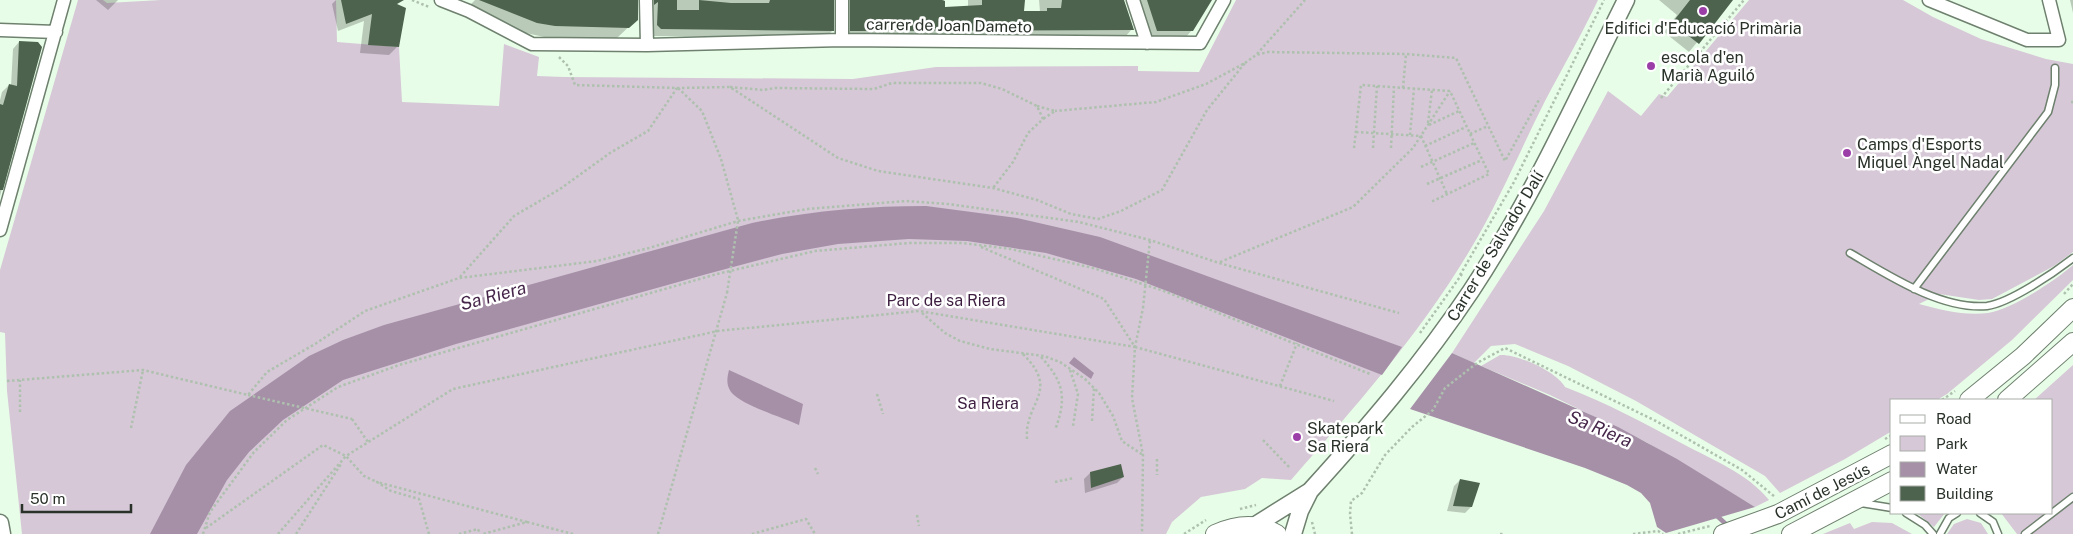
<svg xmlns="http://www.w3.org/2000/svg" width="2073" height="534" viewBox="0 0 2073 534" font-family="'Public Sans',sans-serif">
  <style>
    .green { fill: #d6c8d7 }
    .water { fill: #a690a8 }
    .shadow { fill: #0003 }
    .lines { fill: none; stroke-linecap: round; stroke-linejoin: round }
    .stream { stroke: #a690a8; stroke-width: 4.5 }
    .building { fill: #4e634d }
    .service-casing { stroke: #6e806e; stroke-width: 9 }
    .minor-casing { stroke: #6e806e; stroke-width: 15 }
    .tertiary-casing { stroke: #6e806e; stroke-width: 19 }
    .secondary-casing { stroke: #6e806e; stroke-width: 20 }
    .path { stroke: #aec0ae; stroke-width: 2.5; stroke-dasharray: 2.5 2.5; stroke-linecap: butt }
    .service { stroke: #fff; stroke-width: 6 }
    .minor { stroke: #fff; stroke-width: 12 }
    .tertiary { stroke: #fff; stroke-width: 16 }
    .secondary { stroke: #fff; stroke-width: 18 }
    .path-bridge { stroke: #aec0ae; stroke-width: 2.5; stroke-dasharray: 2.5 2.5; stroke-linecap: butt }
    .poi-dot { fill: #9c3ea8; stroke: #fff; stroke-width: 2 }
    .labels { text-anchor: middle; stroke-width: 5; stroke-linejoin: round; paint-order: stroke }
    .street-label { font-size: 16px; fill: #293129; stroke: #fff }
    .poi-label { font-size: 16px; fill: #293129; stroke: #fff; text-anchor: start }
    .park-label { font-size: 16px; fill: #3c1d3f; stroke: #fff }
    .water-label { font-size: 18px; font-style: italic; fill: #452549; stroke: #fff }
  </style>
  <rect width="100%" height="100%" fill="#e8fde8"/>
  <path class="green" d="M 78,0 L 103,0 L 107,3 L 161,0 L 336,0 L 337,42 L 399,47 L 402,102 L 499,106 L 504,44 L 539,57 L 537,76 L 564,77 L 853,79 L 936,67 L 1138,66 L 1138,71 L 1199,72 L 1236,0 L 1598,0 C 1582,34 1563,67 1545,101 C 1520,150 1499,202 1470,250 C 1420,334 1355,407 1291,480 L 1262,478 L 1245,489 L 1201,497 L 1172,522 L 1166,534 L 22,534 L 7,391 L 5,333 L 0,332 L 0,270 Z
    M 1749,0 L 1903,0 L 1933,17 L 1981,39 L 2046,59 L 2073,64 L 2073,252 L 2054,266 L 1992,299 L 1979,300 L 1939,294 L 1919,304 C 1941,310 1965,316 1988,313 C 2011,310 2056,280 2073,265 L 2073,280 L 2012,340 L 1947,394 L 1937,400 L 1892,400 L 1892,431 L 1845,459 L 1780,493 L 1765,476 L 1636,401 L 1568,366 L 1515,344 L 1491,346 L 1474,363 L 1452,353 L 1544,211 L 1608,91 L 1641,116 L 1659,94 L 1667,97 Z
    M 1500,355 C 1518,354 1557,372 1565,387 C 1607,403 1644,423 1683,444 C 1713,460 1747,473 1769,500 L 1755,507 L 1646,442 L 1550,395 L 1481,366 Z
    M 2073,365 L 2073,534 L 2017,534 L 2001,513 L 2052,513 L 2052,400 L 2034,400 Z
    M 1917,513 L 1945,513 L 1934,527 Z
    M 1967,519 L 1981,523 L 1988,534 L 1947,534 L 1954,524 Z
    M 1872,522 L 1892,523 L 1912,534 L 1823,534 L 1850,523 L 1854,529 Z"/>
  <path class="water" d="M 926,206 L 1017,218 L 1100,237 L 1402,347 L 1382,375 L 1136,279 L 1046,253 L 967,241 L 909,239 L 838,244 L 782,254 L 707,274 L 456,344 L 343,380 L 283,420 L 249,452 L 227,480 L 197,534 L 150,534 L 186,465 L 230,411 L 309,356 L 343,340 L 384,325 L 752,223 C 810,211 867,206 926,206 Z
    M 1452,353 L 1618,427 L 1677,459 L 1755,507 L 1666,533 L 1657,527 L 1650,503 L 1641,493 L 1627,485 L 1585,468 L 1410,409 Z
    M 1074,357 L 1094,373 L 1091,379 L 1069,363 Z
    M 729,370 L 803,404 L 799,425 C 782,417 743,406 731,392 C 726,385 727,378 729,370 Z"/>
  <path class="shadow" d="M 96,0 L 118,0 L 108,10 Z
    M 336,0 L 386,0 L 397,47 L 389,55 L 360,53 L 364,21 L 338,31 L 332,4 Z
    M 475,0 L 532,0 L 637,19 L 617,38 L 544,37 L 526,33 L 465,10 Z
    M 650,0 L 833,0 L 833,30 L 825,38 L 653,36 Z
    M 836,0 L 944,0 L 944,8 L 968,7 L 968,0 L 1023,0 L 1023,12 L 1040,12 L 1039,0 L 1122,0 L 1132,29 L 1125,37 L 843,38 L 841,3 Z
    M 1139,0 L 1210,0 L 1192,30 L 1186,37 L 1151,37 Z
    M 1659,0 L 1732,0 L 1689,52 L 1664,32 L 1677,15 Z
    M 2070,0 L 2073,0 L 2073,13 Z
    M 19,42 L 41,48 L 0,196 L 0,100 L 2,92 L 9,85 L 11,86 L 13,49 Z
    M 1090,473 L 1123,477 L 1117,483 L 1085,493 L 1084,479 Z
    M 1460,480 L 1471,507 L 1465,513 L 1447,511 L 1454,486 Z"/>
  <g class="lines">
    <path class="stream" d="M 1716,515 L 1728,526"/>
  </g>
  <path class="building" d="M 341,0 L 404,0 L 397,4 L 406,8 L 399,47 L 368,45 L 372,14 L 346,24 Z
    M 479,0 L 638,0 L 638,20 L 629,28 L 555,26 L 537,23 Z
    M 654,0 L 677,0 L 677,10 L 699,10 L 699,0 L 731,3 L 769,3 L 770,0 L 834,0 L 834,31 L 661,29 L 657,25 L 658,2 L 654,5 Z
    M 850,0 L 942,0 L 945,1 L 945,7 L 982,5 L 982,0 L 1025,0 L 1024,11 L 1047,11 L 1047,8 L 1061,8 L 1062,0 L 1124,0 L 1134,30 L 850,31 Z
    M 1147,0 L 1212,0 L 1193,31 L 1157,31 Z
    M 1690,0 L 1733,0 L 1699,44 L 1672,23 Z
    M 19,41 L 38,42 L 42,47 L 3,190 L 0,190 L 0,104 L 3,105 L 9,84 L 17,86 Z
    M 1121,464 L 1124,477 L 1091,488 L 1090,472 Z
    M 1460,479 L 1480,483 L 1472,507 L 1453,506 Z"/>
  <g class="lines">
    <g class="service-casing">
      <path id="service" d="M 1850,253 C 1888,275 1941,310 1987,306 C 2010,303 2055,272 2073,258
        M 1914,289 L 2048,112 L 2055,85 L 2055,68
        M 1861,503 L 1892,508
        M 1906,513 L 1925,525 L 1933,534
        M 1980,513 L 1993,522 L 1998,534
        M 1940,534 L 1949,518 L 1957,513
        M 2025,534 L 2073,497"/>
    </g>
    <g class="minor-casing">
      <path id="minor" d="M 441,0 L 469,11 L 532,44 L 647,45 L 842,40 L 1200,43 L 1224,0
        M 646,0 L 647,45
        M 842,0 L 842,40
        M 1133,0 L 1147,43
        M 1929,0 L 2027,40 L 2059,40 L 2049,0
        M 0,30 L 56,32
        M 0,230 L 64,0"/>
    </g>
    <g class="tertiary-casing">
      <path id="tertiary" d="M 0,523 L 2,534
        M 1254,526 L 1310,491
        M 1293,534 L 1300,511 L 1310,491 C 1368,427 1423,363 1471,291 C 1532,199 1577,98 1626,0"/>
    </g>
    <g class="secondary-casing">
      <path id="secondary" d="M 1969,400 L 2023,356 L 2073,308
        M 2007,400 L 2073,342
        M 1215,534 C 1235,525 1257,522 1277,534
        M 1723,534 L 1778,514 L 1892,454
        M 1791,534 L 1892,481"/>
    </g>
    <path class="path" d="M 412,0 L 429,7
      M 1257,54 L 1305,0
      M 559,57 L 568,66 L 575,85 L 678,88 L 730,87 L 838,158 L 878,171 L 993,188 L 1037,200 L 1071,214 L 1098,219 L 1121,211 L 1162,190 L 1207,110 L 1245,63 L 1206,84 L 1156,102 L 1055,111
      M 1245,63 L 1256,55 L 1268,52 L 1406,54 L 1456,58 L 1505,161 L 1540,98
      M 730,87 L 763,90 L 775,88 L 874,89 L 892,83 L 981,83 L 1002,89 L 1037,106 L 1043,119 L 1028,133 L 1013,162 L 993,188
      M 678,88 L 702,111 L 721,159 L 738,220
      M 1403,88 L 1406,54
      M 1661,98 L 1744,0
      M 2071,102 L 2073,102
      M 1037,106 L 1055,111 L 1043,119
      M 1428,123 L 1432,90
      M 1429,125 L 1459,111
      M 1356,132 L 1421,136 L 1447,194
      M 1470,134 L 1488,126
      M 1410,135 L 1414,88
      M 1425,146 L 1466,127
      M 1354,148 L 1361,85 L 1450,91 L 1489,174 L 1431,202
      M 1373,148 L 1377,86
      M 1391,148 L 1394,87
      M 1421,167 L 1474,143
      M 1427,184 L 1482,160
      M 981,247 L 1104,299 L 1135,347 L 1143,308
      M 1220,262 L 1353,207 L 1413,148 L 1450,91
      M 1460,275 L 1514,182 L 1604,0
      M 460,277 L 514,216 L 560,189 L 610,153 L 648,131 L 677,88
      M 2064,294 L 2073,284
      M 922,313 L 945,333 L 960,341 L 990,349 L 1044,356 L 1060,362 L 1085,379 L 1099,393 L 1113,416 L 1122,441 L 1143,455
      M 1420,333 L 1462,274
      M 1135,347 L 1334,401
      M 1023,354 C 1061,392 1024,402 1027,439
      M 1041,357 C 1064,382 1067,398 1055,430
      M 1070,370 L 1078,394 L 1073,426
      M 7,381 L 143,370 L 248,395 L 267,372 L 315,344 L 365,311 L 459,278 L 597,261 L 649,248 L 738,221 L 807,209 L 906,201 L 948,204 L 1079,222 L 1150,240 L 1219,263 L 1399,313
      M 1280,386 L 1297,343
      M 877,394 L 883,414
      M 1942,400 L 1955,391
      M 20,412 L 20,380
      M 352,419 L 368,442
      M 1092,421 L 1094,388
      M 131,428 L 143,370
      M 1885,439 L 1892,435
      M 1263,440 L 1290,468
      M 1157,459 L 1157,475
      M 815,468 L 818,474
      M 1055,482 L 1074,478
      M 1240,509 L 1256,505
      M 917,515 L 919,526
      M 527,522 L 573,534
      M 1312,522 L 1315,534
      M 206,528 L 323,445 L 346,456 L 364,476 L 377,482
      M 203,534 L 210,512 L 254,452 L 287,420 L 338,387 L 399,365 L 717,274 L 815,251 L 909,243 L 962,243 L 1011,249 L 1093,268 L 1164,291 L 1370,374
      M 278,534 L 346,456 L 453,389 L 718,331 L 919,311 L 1135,347 L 1132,398 L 1143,455 L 1142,534
      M 296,534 L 341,464
      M 429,534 L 419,499 L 391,491 L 377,482 L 527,522 L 483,534
      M 459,534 L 478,529 L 480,534
      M 658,534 L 727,293
      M 752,534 L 806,519 L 815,534
      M 1184,534 L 1206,520
      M 1352,534 L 1350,514 L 1351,501 L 1362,493 L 1385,455 L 1412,427 L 1433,410 L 1445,388 L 1477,363 L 1505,348 L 1656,421 L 1742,470 L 1775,497
      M 1500,534 L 1504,534
      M 1633,534 L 1658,531 L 1663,534
      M 1678,534 L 1710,526"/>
    <use href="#service" class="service"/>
    <use href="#minor" class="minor"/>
    <use href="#tertiary" class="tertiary"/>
    <use href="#secondary" class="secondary"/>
    <path class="path-bridge" d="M 727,293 L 738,221
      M 1143,308 L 1150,240
      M 248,395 L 352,419"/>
  </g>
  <g class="poi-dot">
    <circle cx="1703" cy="11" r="5"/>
    <circle cx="1651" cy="66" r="5"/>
    <circle cx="1847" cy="153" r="5"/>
    <circle cx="1297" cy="437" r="5"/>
  </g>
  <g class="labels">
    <g class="street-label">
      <text transform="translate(949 25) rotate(1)" y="6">carrer de Joan Dameto</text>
      <text transform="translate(1495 246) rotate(-59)" y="6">Carrer de Salvador Dalí</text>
      <text transform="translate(1822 491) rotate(-27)" y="6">Camí de Jesús</text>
    </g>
    <g class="poi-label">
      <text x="1703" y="34" text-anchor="middle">Edifici d'Educació Primària</text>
      <text x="1661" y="63">escola d'en<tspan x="1661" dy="18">Marià Aguiló</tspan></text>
      <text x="1857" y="150">Camps d'Esports<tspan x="1857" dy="18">Miquel Àngel Nadal</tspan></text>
      <text x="1307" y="434">Skatepark<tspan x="1307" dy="18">Sa Riera</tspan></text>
    </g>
    <g class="park-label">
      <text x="946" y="306">Parc de sa Riera</text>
      <text x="988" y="409">Sa Riera</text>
    </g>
    <g class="water-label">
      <text transform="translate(493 296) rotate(-15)" y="6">Sa Riera</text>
      <text transform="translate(1600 429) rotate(23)" y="6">Sa Riera</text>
    </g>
  </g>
  <rect x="1890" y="399" width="162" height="115" fill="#ffffff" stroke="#a9ada9"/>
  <rect x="1900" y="415" width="25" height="8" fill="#ffffff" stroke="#a9ada9"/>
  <text x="1936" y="424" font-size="15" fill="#293129">Road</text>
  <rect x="1900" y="436" width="25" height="15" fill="#d6c8d7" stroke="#a9ada9"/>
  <text x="1936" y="449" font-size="15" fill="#293129">Park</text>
  <rect x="1900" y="462" width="25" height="15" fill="#a690a8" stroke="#a9ada9"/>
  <text x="1936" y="474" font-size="15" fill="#293129">Water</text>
  <rect x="1900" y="486" width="25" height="15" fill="#4e634d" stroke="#a9ada9"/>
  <text x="1936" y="499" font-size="15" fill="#293129">Building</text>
  <path d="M22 504v8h109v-8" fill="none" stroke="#293129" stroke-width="2.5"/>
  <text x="30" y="504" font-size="15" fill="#293129" stroke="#ffffff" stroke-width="4" paint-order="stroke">50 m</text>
</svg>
